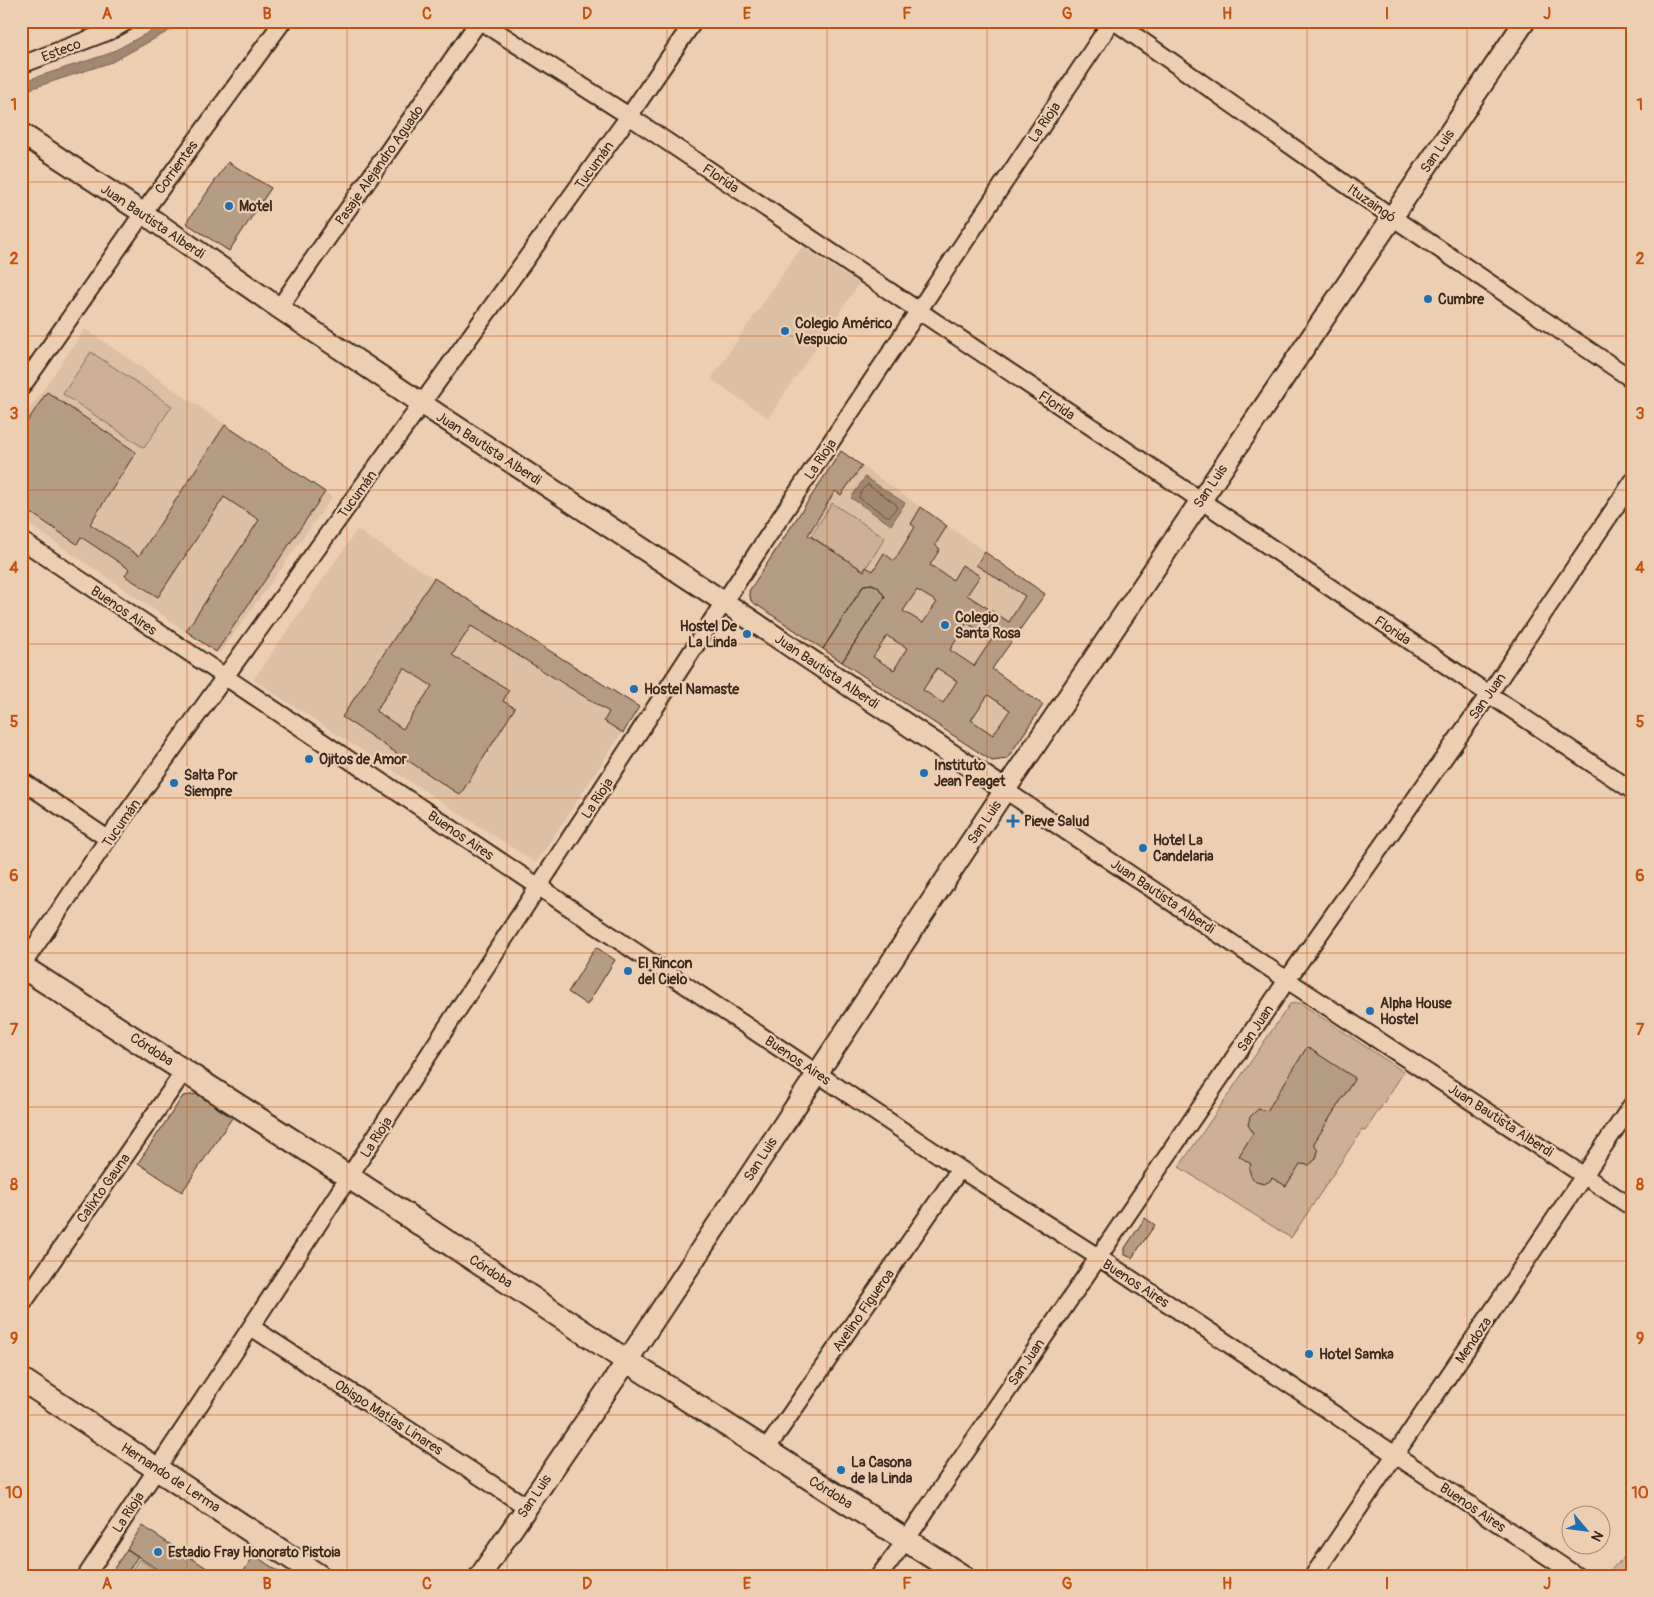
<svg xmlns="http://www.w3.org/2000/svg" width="1654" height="1597" viewBox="0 0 1654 1597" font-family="Pangolin,sans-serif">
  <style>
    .built { fill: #dcc0a5 }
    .green { fill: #ccb198; stroke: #846e5b }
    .water { fill: #a08873; stroke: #786251 }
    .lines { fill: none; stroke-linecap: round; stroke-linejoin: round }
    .shore { stroke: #635040; stroke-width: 1 }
    .building { fill: #b59c85; stroke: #3b2a1e; fill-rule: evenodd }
    .minor-casing { stroke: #3b2a1e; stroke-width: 20 }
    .tertiary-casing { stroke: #3b2a1e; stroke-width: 24 }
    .secondary-casing { stroke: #3b2a1e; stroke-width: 26 }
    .minor { stroke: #eccfb3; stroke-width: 16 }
    .tertiary { stroke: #eccfb3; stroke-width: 20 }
    .secondary { stroke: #eccfb3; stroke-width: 22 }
    .grid { fill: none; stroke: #c55010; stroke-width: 1; stroke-opacity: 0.55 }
    .poi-dot { fill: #1f6fb2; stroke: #eccfb3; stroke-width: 2 }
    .labels { text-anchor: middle; stroke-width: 4.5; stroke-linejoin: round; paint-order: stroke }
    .street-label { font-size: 14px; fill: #3b2a1e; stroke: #eccfb3 }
    .poi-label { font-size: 14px; font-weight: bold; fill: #3b2a1e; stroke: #eccfb3; text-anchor: start }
    .neatline { fill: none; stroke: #c55010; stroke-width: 2 }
    .grid-label { font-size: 16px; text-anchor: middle; font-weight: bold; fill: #c55010 }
  </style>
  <rect width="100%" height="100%" fill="#eccfb3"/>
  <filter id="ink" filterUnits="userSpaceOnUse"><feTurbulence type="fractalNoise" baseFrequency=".02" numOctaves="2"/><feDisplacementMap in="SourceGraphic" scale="10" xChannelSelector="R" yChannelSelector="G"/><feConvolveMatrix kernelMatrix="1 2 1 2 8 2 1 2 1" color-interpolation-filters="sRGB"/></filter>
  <g filter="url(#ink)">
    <path class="built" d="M 802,246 L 859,284 L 768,418 L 711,379 Z
      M 85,329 L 332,497 L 222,651 L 216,652 L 21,519 L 21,421 Z
      M 841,451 L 1045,594 L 992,669 L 1043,705 L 1007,759 L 992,761 L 751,601 L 749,591 Z
      M 357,530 L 639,707 L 536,863 L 253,680 Z"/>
    <path class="green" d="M 91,352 L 172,406 L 144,448 L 63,394 Z
      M 832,503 L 885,538 L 864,571 L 811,536 Z
      M 1300,1003 L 1404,1072 L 1365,1131 L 1362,1130 L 1291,1238 L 1179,1167 L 1290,1004 Z
      M 1633,1549 L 1633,1576 L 1604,1576 Z
      M 139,1559 L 164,1576 L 128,1576 Z"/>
    <path class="water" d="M 170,21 L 187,21 L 112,62 L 21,92 L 21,82 L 108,54 Z
      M 865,477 L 905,503 L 891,525 L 851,498 Z"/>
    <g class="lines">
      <path class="shore" d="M 868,485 L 896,504 L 897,507 L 890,516 L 887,516 L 859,498 C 859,494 864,486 868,485 Z"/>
    </g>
    <path class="building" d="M 228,162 L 271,188 L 229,251 L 186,223 Z
      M 47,392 L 136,452 L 90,524 L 139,556 L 225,425 L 325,492 L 216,652 L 186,631 L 259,520 L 224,497 L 158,597 L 125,576 L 129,569 L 81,537 L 77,544 L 21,506 L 21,431 Z
      M 841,451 L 862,466 L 841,495 L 835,491 L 808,535 L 864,571 L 866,567 L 873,571 L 884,553 L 894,561 L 915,527 L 911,524 L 921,507 L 947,526 L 935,545 L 940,549 L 930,565 L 953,580 L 962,565 L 980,576 L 967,595 L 1009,622 L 1025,596 L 976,565 L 985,552 L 1045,594 L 992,669 L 1043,705 L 1007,759 L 992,761 L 842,662 L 885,597 L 878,587 L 872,584 L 864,585 L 823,649 L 751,601 L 749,591 ZM 917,590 L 937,602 L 923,623 L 903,611 ZM 967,623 L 992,639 L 974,666 L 950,650 ZM 887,636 L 907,648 L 894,670 L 873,657 ZM 937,668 L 957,681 L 943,703 L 923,690 ZM 988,695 L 1010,710 L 993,735 L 971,720 Z
      M 434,578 L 639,707 L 623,733 L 604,721 L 609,712 L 471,626 L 452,655 L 509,690 L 503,701 L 515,708 L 460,795 L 342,717 ZM 404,668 L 432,686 L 403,729 L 376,711 Z
      M 872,584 L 878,587 L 885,597 L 842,662 L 823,649 L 864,585 Z
      M 596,947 L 615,960 L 587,1005 L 568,992 Z
      M 1307,1047 L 1355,1078 L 1314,1143 L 1318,1151 L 1316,1159 L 1309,1165 L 1300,1164 L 1286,1186 L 1272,1178 L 1270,1181 L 1264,1184 L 1256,1182 L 1251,1176 L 1249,1169 L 1251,1164 L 1239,1156 L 1253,1133 L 1248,1125 L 1250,1117 L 1258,1109 L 1267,1111 Z
      M 197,1094 L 232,1118 L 182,1192 L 138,1163 L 183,1096 Z
      M 1145,1218 L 1155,1225 L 1132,1258 L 1125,1255 L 1125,1248 Z
      M 142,1526 L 219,1576 L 167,1576 L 127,1549 Z
      M 127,1549 L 138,1556 L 125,1576 L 109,1576 Z
      M 254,1555 L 285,1576 L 252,1576 L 244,1571 Z"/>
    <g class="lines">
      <g class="minor-casing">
        <path id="minor" d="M 480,21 L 629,116 L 1633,791
          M 1114,21 L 1392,217 L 1633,380
          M 21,65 L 110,31 L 128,21
          M 279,308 L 479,21
          M 21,388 L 143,213 L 283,21
          M 21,540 L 960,1169 L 1098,1257 L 1577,1576
          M 21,780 L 108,839
          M 1005,790 L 1287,980 L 1633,1208
          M 21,967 L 108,839 L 629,116 L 694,21
          M 21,1306 L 185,1070
          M 251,1327 L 527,1507
          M 765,1451 L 960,1169
          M 86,1576 L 251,1327 L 724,602 L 1112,21
          M 879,1576 L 906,1540 L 1287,980 L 1489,694 L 1633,481
          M 1313,1576 L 1633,1103"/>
      </g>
      <g class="tertiary-casing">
        <path id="tertiary" d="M 21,133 L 143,213 L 279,308 L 439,415 L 724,602 L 1005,790
          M 480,1576 L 627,1361 L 1005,790 L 1525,21"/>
      </g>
      <g class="secondary-casing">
        <path id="secondary" d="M 21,966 L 349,1177 L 627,1361 L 962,1576
          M 21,1379 L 319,1576"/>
      </g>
      <use href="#minor" class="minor"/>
      <use href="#tertiary" class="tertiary"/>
      <use href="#secondary" class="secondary"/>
    </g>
  </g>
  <path class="grid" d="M 187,21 L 187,1576M 347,21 L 347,1576M 507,21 L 507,1576M 667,21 L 667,1576M 827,21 L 827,1576M 987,21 L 987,1576M 1147,21 L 1147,1576M 1307,21 L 1307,1576M 1467,21 L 1467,1576M 21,182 L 1633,182M 21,336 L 1633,336M 21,490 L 1633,490M 21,644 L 1633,644M 21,798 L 1633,798M 21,953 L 1633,953M 21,1107 L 1633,1107M 21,1261 L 1633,1261M 21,1415 L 1633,1415"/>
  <g class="poi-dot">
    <circle cx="229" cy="206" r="5"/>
    <circle cx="1428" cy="299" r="5"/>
    <circle cx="785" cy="331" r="5"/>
    <circle cx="945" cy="625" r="5"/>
    <circle cx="747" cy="634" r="5"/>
    <circle cx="634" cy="689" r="5"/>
    <circle cx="309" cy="759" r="5"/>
    <circle cx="924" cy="773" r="5"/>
    <circle cx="174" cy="783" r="5"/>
    <path d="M1010.5 813.5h5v5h5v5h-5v5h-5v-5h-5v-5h5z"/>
    <circle cx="1143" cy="848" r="5"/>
    <circle cx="628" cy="971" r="5"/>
    <circle cx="1370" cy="1011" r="5"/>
    <circle cx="1309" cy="1354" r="5"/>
    <circle cx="841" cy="1470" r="5"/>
    <circle cx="158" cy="1552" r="5"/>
  </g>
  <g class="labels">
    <g class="street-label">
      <text transform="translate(61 50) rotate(-21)" y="5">Esteco</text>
      <text transform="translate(1044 122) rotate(-56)" y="5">La Rioja</text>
      <text transform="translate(1437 151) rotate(-56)" y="5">San Luis</text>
      <text transform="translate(379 165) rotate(-55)" y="5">Pasaje Alejandro Aguado</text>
      <text transform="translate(594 165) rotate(-54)" y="5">Tucumán</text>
      <text transform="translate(176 167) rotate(-54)" y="5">Corrientes</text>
      <text transform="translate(721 178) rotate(34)" y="5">Florida</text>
      <text transform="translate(1372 203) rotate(35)" y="5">Ituzaingó</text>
      <text transform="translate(153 221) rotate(34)" y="5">Juan Bautista Alberdi</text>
      <text transform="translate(1057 405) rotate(34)" y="5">Florida</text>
      <text transform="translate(489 448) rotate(33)" y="5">Juan Bautista Alberdi</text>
      <text transform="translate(820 459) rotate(-56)" y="5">La Rioja</text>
      <text transform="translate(1210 486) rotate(-56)" y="5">San Luis</text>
      <text transform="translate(357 494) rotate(-54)" y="5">Tucumán</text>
      <text transform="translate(124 610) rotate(34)" y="5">Buenos Aires</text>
      <text transform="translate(1393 630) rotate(34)" y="5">Florida</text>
      <text transform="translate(827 671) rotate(34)" y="5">Juan Bautista Alberdi</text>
      <text transform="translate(1487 696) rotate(-55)" y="5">San Juan</text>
      <text transform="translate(597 798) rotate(-57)" y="5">La Rioja</text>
      <text transform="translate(984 822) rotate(-56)" y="5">San Luis</text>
      <text transform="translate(121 823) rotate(-55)" y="5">Tucumán</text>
      <text transform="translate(461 835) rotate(34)" y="5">Buenos Aires</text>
      <text transform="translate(1163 896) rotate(34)" y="5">Juan Bautista Alberdi</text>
      <text transform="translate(1255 1028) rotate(-56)" y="5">San Juan</text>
      <text transform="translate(152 1049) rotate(33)" y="5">Córdoba</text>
      <text transform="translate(798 1060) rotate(34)" y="5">Buenos Aires</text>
      <text transform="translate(1501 1120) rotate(33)" y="5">Juan Bautista Alberdi</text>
      <text transform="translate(376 1137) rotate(-57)" y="5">La Rioja</text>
      <text transform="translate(760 1159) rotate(-57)" y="5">San Luis</text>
      <text transform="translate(103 1188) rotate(-55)" y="5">Calixto Gauna</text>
      <text transform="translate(491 1271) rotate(33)" y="5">Córdoba</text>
      <text transform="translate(1136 1283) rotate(33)" y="5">Buenos Aires</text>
      <text transform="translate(863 1310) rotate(-55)" y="5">Avelino Figueroa</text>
      <text transform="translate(1473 1340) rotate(-56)" y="5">Mendoza</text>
      <text transform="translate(1026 1362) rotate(-56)" y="5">San Juan</text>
      <text transform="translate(389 1417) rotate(33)" y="5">Obispo Matías Linares</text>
      <text transform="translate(171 1477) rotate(33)" y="5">Hernando de Lerma</text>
      <text transform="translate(831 1492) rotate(32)" y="5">Córdoba</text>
      <text transform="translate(534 1496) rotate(-56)" y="5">San Luis</text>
      <text transform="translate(1473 1507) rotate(34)" y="5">Buenos Aires</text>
      <text transform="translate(128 1512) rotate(-57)" y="5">La Rioja</text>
    </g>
    <g class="poi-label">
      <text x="239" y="211">Motel</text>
      <text x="1438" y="304">Cumbre</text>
      <text x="795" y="328">Colegio Américo<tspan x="795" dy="16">Vespucio</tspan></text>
      <text x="955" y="622">Colegio<tspan x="955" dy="16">Santa Rosa</tspan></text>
      <text x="737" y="631" text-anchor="end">Hostel De<tspan x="737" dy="16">La Linda</tspan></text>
      <text x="644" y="694">Hostel Namaste</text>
      <text x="319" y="764">Ojitos de Amor</text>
      <text x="934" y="770">Instituto<tspan x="934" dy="16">Jean Peaget</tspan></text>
      <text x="184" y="780">Salta Por<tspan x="184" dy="16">Siempre</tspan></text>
      <text x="1024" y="826">Pieve Salud</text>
      <text x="1153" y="845">Hotel La<tspan x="1153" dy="16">Candelaria</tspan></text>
      <text x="638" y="968">El Rincon<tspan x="638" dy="16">del Cielo</tspan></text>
      <text x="1380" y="1008">Alpha House<tspan x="1380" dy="16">Hostel</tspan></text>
      <text x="1319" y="1359">Hotel Samka</text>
      <text x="851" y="1467">La Casona<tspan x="851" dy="16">de la Linda</tspan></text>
      <text x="168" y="1557">Estadio Fray Honorato Pistoia</text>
    </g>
  </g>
  <rect width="1654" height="1597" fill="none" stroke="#eccfb3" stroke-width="55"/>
  <g transform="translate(1586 1530) rotate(119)"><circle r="24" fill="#eccfb3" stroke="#a58d77"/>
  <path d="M0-4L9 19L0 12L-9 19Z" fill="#1f6fb2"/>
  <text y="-8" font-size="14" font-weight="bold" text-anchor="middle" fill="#3b2a1e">N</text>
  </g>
  <rect x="28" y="28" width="1598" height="1542" class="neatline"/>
  <g class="grid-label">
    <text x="107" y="19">A</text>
    <text x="267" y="19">B</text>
    <text x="427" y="19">C</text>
    <text x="587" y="19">D</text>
    <text x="747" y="19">E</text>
    <text x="907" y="19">F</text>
    <text x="1067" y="19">G</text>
    <text x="1227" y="19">H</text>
    <text x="1387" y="19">I</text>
    <text x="1547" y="19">J</text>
    <text x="14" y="110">1</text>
    <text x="1640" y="110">1</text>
    <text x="14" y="264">2</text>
    <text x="1640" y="264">2</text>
    <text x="14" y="419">3</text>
    <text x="1640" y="419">3</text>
    <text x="14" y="573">4</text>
    <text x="1640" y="573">4</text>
    <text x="14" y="727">5</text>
    <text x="1640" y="727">5</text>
    <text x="14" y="881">6</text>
    <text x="1640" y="881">6</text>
    <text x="14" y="1035">7</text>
    <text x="1640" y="1035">7</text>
    <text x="14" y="1190">8</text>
    <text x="1640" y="1190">8</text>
    <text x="14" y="1344">9</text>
    <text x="1640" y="1344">9</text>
    <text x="14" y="1498">10</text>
    <text x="1640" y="1498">10</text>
    <text x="107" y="1589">A</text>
    <text x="267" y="1589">B</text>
    <text x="427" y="1589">C</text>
    <text x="587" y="1589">D</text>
    <text x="747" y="1589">E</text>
    <text x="907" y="1589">F</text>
    <text x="1067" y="1589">G</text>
    <text x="1227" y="1589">H</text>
    <text x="1387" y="1589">I</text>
    <text x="1547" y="1589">J</text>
  </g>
</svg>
